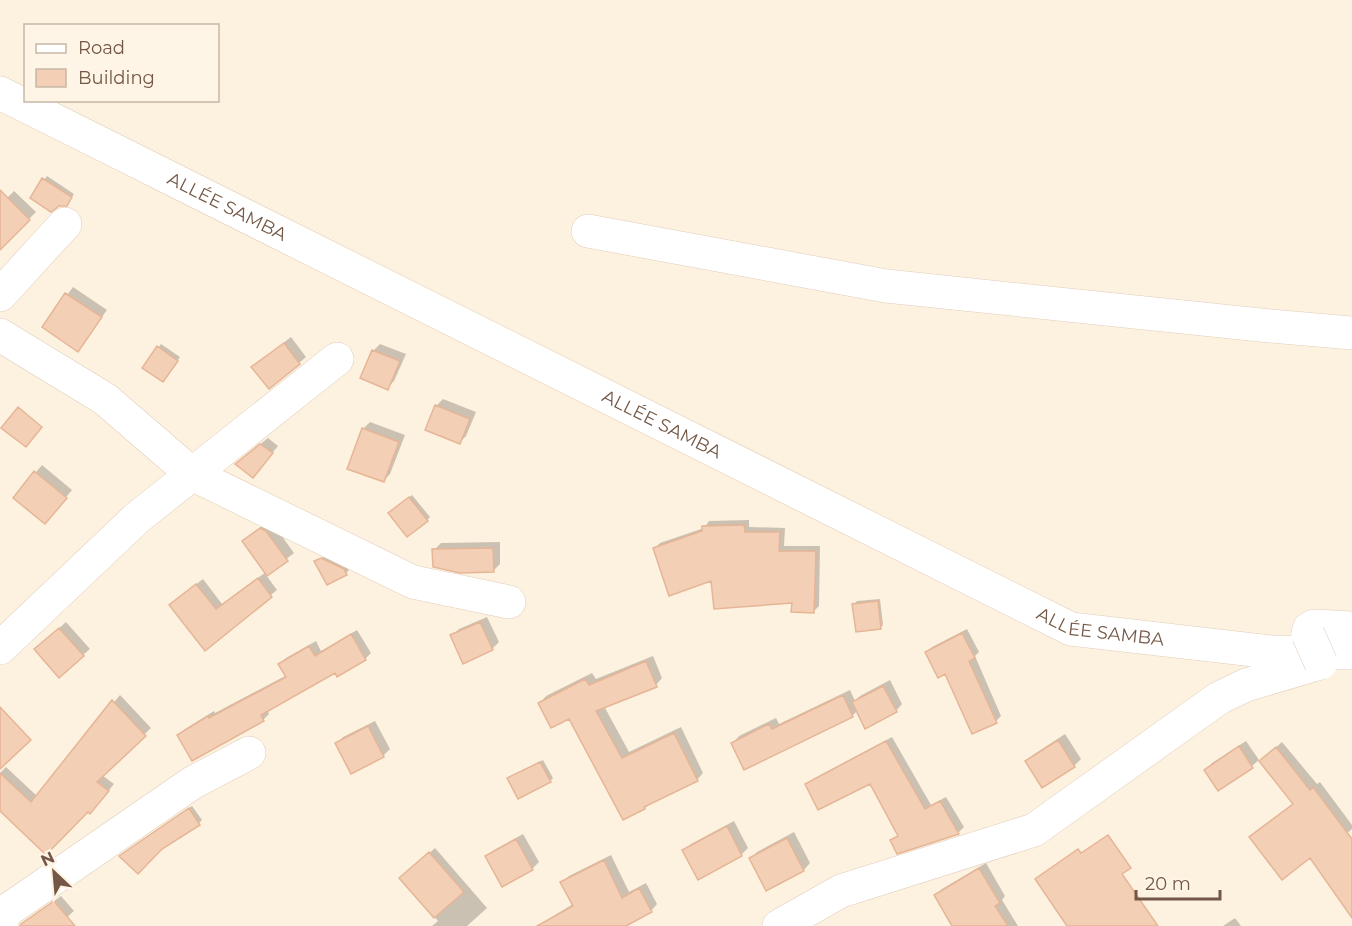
<svg xmlns="http://www.w3.org/2000/svg" width="1352" height="926" viewBox="0 0 1352 926" font-family="Montserrat,sans-serif">
  <style>
    .shadow { fill: #0003 }
    .building { fill: #f3cfb6; stroke: #e6b596; stroke-width: 1.5 }
    .lines { fill: none; stroke-linecap: round; stroke-linejoin: round }
    .minor-casing { stroke: #e1cdbb; stroke-width: 34 }
    .minor { stroke: #fff; stroke-width: 33 }
    .minor-bridge-casing { stroke: #e1cdbb; stroke-width: 34; stroke-linecap: butt }
    .minor-bridge { stroke: #fff; stroke-width: 33 }
    .labels { text-anchor: middle; stroke-width: 4.5; stroke-linejoin: round; paint-order: stroke }
    .street-label { font-size: 18px; fill: #745746; stroke: #fff5e6 }
  </style>
  <rect width="100%" height="100%" fill="#fdf2df"/>
  <path class="shadow" d="M 47,176 L 74,194 L 69,201 L 32,197 Z
    M 14,191 L 36,212 L 0,248 L 0,205 Z
    M 73,287 L 107,310 L 78,350 L 44,326 Z
    M 291,337 L 306,357 L 299,363 L 260,361 Z
    M 161,344 L 180,357 L 163,380 L 159,347 Z
    M 380,344 L 406,354 L 394,381 L 387,388 L 373,351 Z
    M 443,399 L 476,412 L 466,436 L 459,443 L 436,406 Z
    M 370,422 L 405,435 L 390,474 L 383,481 L 363,429 Z
    M 268,438 L 278,446 L 259,469 L 244,457 Z
    M 42,465 L 72,490 L 51,515 L 15,497 Z
    M 412,495 L 430,517 L 427,520 L 393,510 Z
    M 749,520 L 749,527 L 785,528 L 784,546 L 820,546 L 819,606 L 814,611 L 793,602 L 713,579 L 654,549 L 660,543 L 704,528 L 709,521 Z
    M 267,522 L 273,524 L 294,553 L 266,575 L 277,590 L 205,649 L 177,599 L 203,579 L 222,604 L 266,572 L 243,541 Z
    M 500,542 L 500,564 L 493,571 L 434,550 L 441,543 Z
    M 325,556 L 347,566 L 349,570 L 346,573 L 316,562 Z
    M 880,599 L 883,625 L 880,628 L 854,604 L 857,601 Z
    M 487,617 L 499,642 L 492,649 L 452,636 L 459,629 Z
    M 66,622 L 90,649 L 83,655 L 43,643 Z
    M 967,629 L 979,652 L 975,656 L 1001,716 L 996,721 L 926,653 L 932,647 Z
    M 357,630 L 371,653 L 365,659 L 336,671 L 267,710 L 269,714 L 263,720 L 179,735 L 185,729 L 214,711 L 215,713 L 287,675 L 280,664 L 286,658 L 316,641 L 321,651 Z
    M 653,656 L 662,678 L 656,685 L 604,706 L 629,752 L 681,727 L 703,773 L 697,780 L 650,803 L 645,808 L 624,818 L 569,717 L 540,703 L 546,696 L 592,673 L 596,679 Z
    M 890,680 L 902,704 L 896,711 L 858,710 L 852,716 L 733,743 L 739,736 L 776,718 L 779,724 L 850,690 L 855,701 L 860,696 Z
    M 120,695 L 151,728 L 102,775 L 114,784 L 96,806 L 0,807 L 0,773 L 6,767 L 37,796 Z
    M 375,721 L 390,749 L 383,756 L 337,743 L 343,737 Z
    M 1065,734 L 1081,759 L 1074,766 L 1043,786 L 1027,762 L 1033,755 Z
    M 892,737 L 931,805 L 946,797 L 964,827 L 958,833 L 898,852 L 892,840 L 898,835 L 870,782 L 807,785 L 813,779 Z
    M 1246,741 L 1259,760 L 1252,766 L 1218,789 L 1206,770 L 1212,763 Z
    M 1282,742 L 1317,784 L 1320,782 L 1352,825 L 1352,829 L 1342,838 L 1352,853 L 1352,916 L 1311,855 L 1257,831 L 1294,803 L 1267,755 Z
    M 543,760 L 553,778 L 550,781 L 512,776 Z
    M 192,806 L 202,820 L 199,823 L 124,853 Z
    M 734,821 L 748,848 L 741,855 L 699,878 L 684,850 L 691,844 Z
    M 794,832 L 810,863 L 804,870 L 766,889 L 750,859 L 757,852 Z
    M 523,834 L 539,862 L 532,869 L 487,856 L 494,850 Z
    M 435,848 L 487,908 L 467,926 L 432,926 L 438,921 L 401,878 Z
    M 1072,853 L 1121,926 L 1070,926 L 1037,879 Z
    M 611,855 L 629,892 L 646,883 L 657,904 L 651,911 L 623,926 L 537,926 L 573,904 L 562,882 L 569,876 Z
    M 986,863 L 1005,896 L 1002,900 L 1018,926 L 954,926 L 936,896 L 942,889 Z
    M 61,896 L 74,911 L 57,926 L 24,926 L 23,924 Z
    M 1235,918 L 1241,926 L 1223,926 Z"/>
  <path class="building" d="M 42,178 L 72,197 L 67,206 L 59,206 L 51,212 L 30,198 Z
    M 0,190 L 30,220 L 0,250 Z
    M 65,293 L 102,317 L 78,352 L 42,327 Z
    M 284,343 L 300,364 L 269,389 L 251,367 Z
    M 157,346 L 178,361 L 163,382 L 142,368 Z
    M 372,350 L 400,361 L 388,390 L 360,378 Z
    M 435,405 L 470,419 L 460,444 L 425,430 Z
    M 18,407 L 42,427 L 26,447 L 1,428 Z
    M 362,428 L 399,442 L 384,482 L 347,469 Z
    M 260,444 L 273,453 L 253,478 L 235,464 Z
    M 34,471 L 67,498 L 45,524 L 13,498 Z
    M 409,497 L 428,521 L 407,537 L 388,513 Z
    M 744,525 L 745,532 L 780,532 L 779,551 L 816,551 L 814,613 L 791,612 L 792,603 L 714,609 L 711,581 L 669,596 L 653,548 L 702,531 L 702,526 Z
    M 260,528 L 266,531 L 288,561 L 267,576 L 242,541 Z
    M 493,548 L 494,572 L 460,573 L 433,567 L 432,549 Z
    M 321,558 L 344,569 L 347,575 L 327,585 L 314,561 Z
    M 258,578 L 272,597 L 205,651 L 169,605 L 196,584 L 216,609 Z
    M 878,601 L 881,629 L 856,632 L 852,604 Z
    M 480,622 L 493,650 L 463,664 L 450,635 Z
    M 59,628 L 84,656 L 59,678 L 34,649 Z
    M 962,633 L 975,658 L 969,661 L 997,723 L 972,734 L 945,674 L 938,678 L 925,652 Z
    M 351,634 L 366,660 L 337,677 L 335,673 L 261,715 L 264,721 L 192,761 L 177,735 L 208,716 L 209,718 L 286,677 L 278,664 L 309,646 L 315,656 Z
    M 646,661 L 657,687 L 596,711 L 622,758 L 674,733 L 698,781 L 644,807 L 645,809 L 623,820 L 569,719 L 551,728 L 538,703 L 585,679 L 589,685 Z
    M 883,686 L 897,712 L 865,729 L 852,702 Z
    M 843,695 L 853,717 L 744,770 L 731,743 L 769,724 L 772,729 Z
    M 112,700 L 146,736 L 97,782 L 109,791 L 90,814 L 88,812 L 46,855 L 0,811 L 0,773 L 31,802 Z
    M 0,707 L 31,740 L 0,769 Z
    M 368,726 L 384,757 L 351,774 L 335,743 Z
    M 1058,740 L 1075,767 L 1042,788 L 1025,761 Z
    M 886,741 L 925,809 L 940,801 L 959,834 L 897,854 L 890,840 L 898,836 L 870,784 L 818,810 L 805,784 Z
    M 1239,746 L 1253,768 L 1218,791 L 1204,770 Z
    M 1276,747 L 1310,790 L 1313,787 L 1352,839 L 1352,918 L 1310,858 L 1282,880 L 1249,837 L 1293,804 L 1259,761 Z
    M 540,762 L 551,782 L 518,799 L 507,778 Z
    M 189,808 L 200,825 L 162,849 L 138,874 L 119,856 Z
    M 727,826 L 742,856 L 698,880 L 682,850 Z
    M 1108,835 L 1131,868 L 1122,874 L 1158,926 L 1067,926 L 1035,879 L 1078,849 L 1081,853 Z
    M 787,838 L 804,871 L 766,891 L 749,858 Z
    M 516,839 L 533,870 L 502,887 L 485,856 Z
    M 429,852 L 464,892 L 434,918 L 399,878 Z
    M 604,860 L 622,898 L 639,888 L 652,912 L 626,926 L 537,926 L 573,906 L 560,882 Z
    M 979,868 L 1000,903 L 995,906 L 1008,926 L 952,926 L 934,895 Z
    M 54,901 L 75,926 L 20,926 L 21,924 Z"/>
  <g class="lines">
    <g class="minor-casing">
      <g id="minor">
        <path id="s1" d="M 0,93 L 1071,629 L 1272,652 L 1352,653"/>
        <path d="M 588,231 L 886,286 L 1270,326 L 1352,333"/>
        <path d="M 0,295 L 65,224"/>
        <path d="M 0,335 L 105,399 L 192,474 L 413,582 L 509,602"/>
        <path d="M 1308,634 L 1309,629 L 1314,626 L 1352,628"/>
        <path d="M 0,648 L 137,518 L 337,359"/>
        <path d="M 0,926 L 5,912 L 192,783 L 249,753"/>
        <path d="M 779,926 L 841,891 L 1034,830 L 1219,698 L 1246,685 L 1317,664"/>
      </g>
    </g>
    <use href="#minor" class="minor"/>
    <g class="minor-bridge-casing">
      <path id="minor-bridge" d="M 1308,634 L 1321,663"/>
    </g>
    <use href="#minor-bridge" class="minor-bridge"/>
  </g>
  <g class="labels">
    <g class="street-label">
      <text dy="6" stroke="none"><textPath href="#s1" startOffset="254">ALLÉE SAMBA</textPath></text>
      <text dy="6" stroke="none"><textPath href="#s1" startOffset="740">ALLÉE SAMBA</textPath></text>
      <text dy="6" stroke="none"><textPath href="#s1" startOffset="1226">ALLÉE SAMBA</textPath></text>
    </g>
  </g>
  <rect x="24" y="24" width="195" height="78" fill="#fff5e6" stroke="#c7b6a6" stroke-width="1.5"/>
  <rect x="36" y="44" width="30" height="9" fill="#ffffff" stroke="#c7b6a6" stroke-width="1.5"/>
  <text x="78" y="54" font-size="18" fill="#745746">Road</text>
  <rect x="36" y="69" width="30" height="18" fill="#f3cfb6" stroke="#c7b6a6" stroke-width="1.5"/>
  <text x="78" y="84" font-size="18" fill="#745746">Building</text>
  <g transform="translate(54 872) rotate(334)" stroke="#fff5e6" stroke-width="4.5" paint-order="stroke">
  <path d="M0-4.5L10 22L0 15L-10 22Z" fill="#745746"/>
  <text y="-9" font-size="16" font-weight="bold" text-anchor="middle" fill="#745746">N</text>
  </g>
  <path d="M1136 890v9h84v-9" fill="none" stroke="#745746" stroke-width="3"/>
  <text x="1145" y="890" font-size="18" fill="#745746" stroke="#fff5e6" stroke-width="4.5" paint-order="stroke">20 m</text>
</svg>
